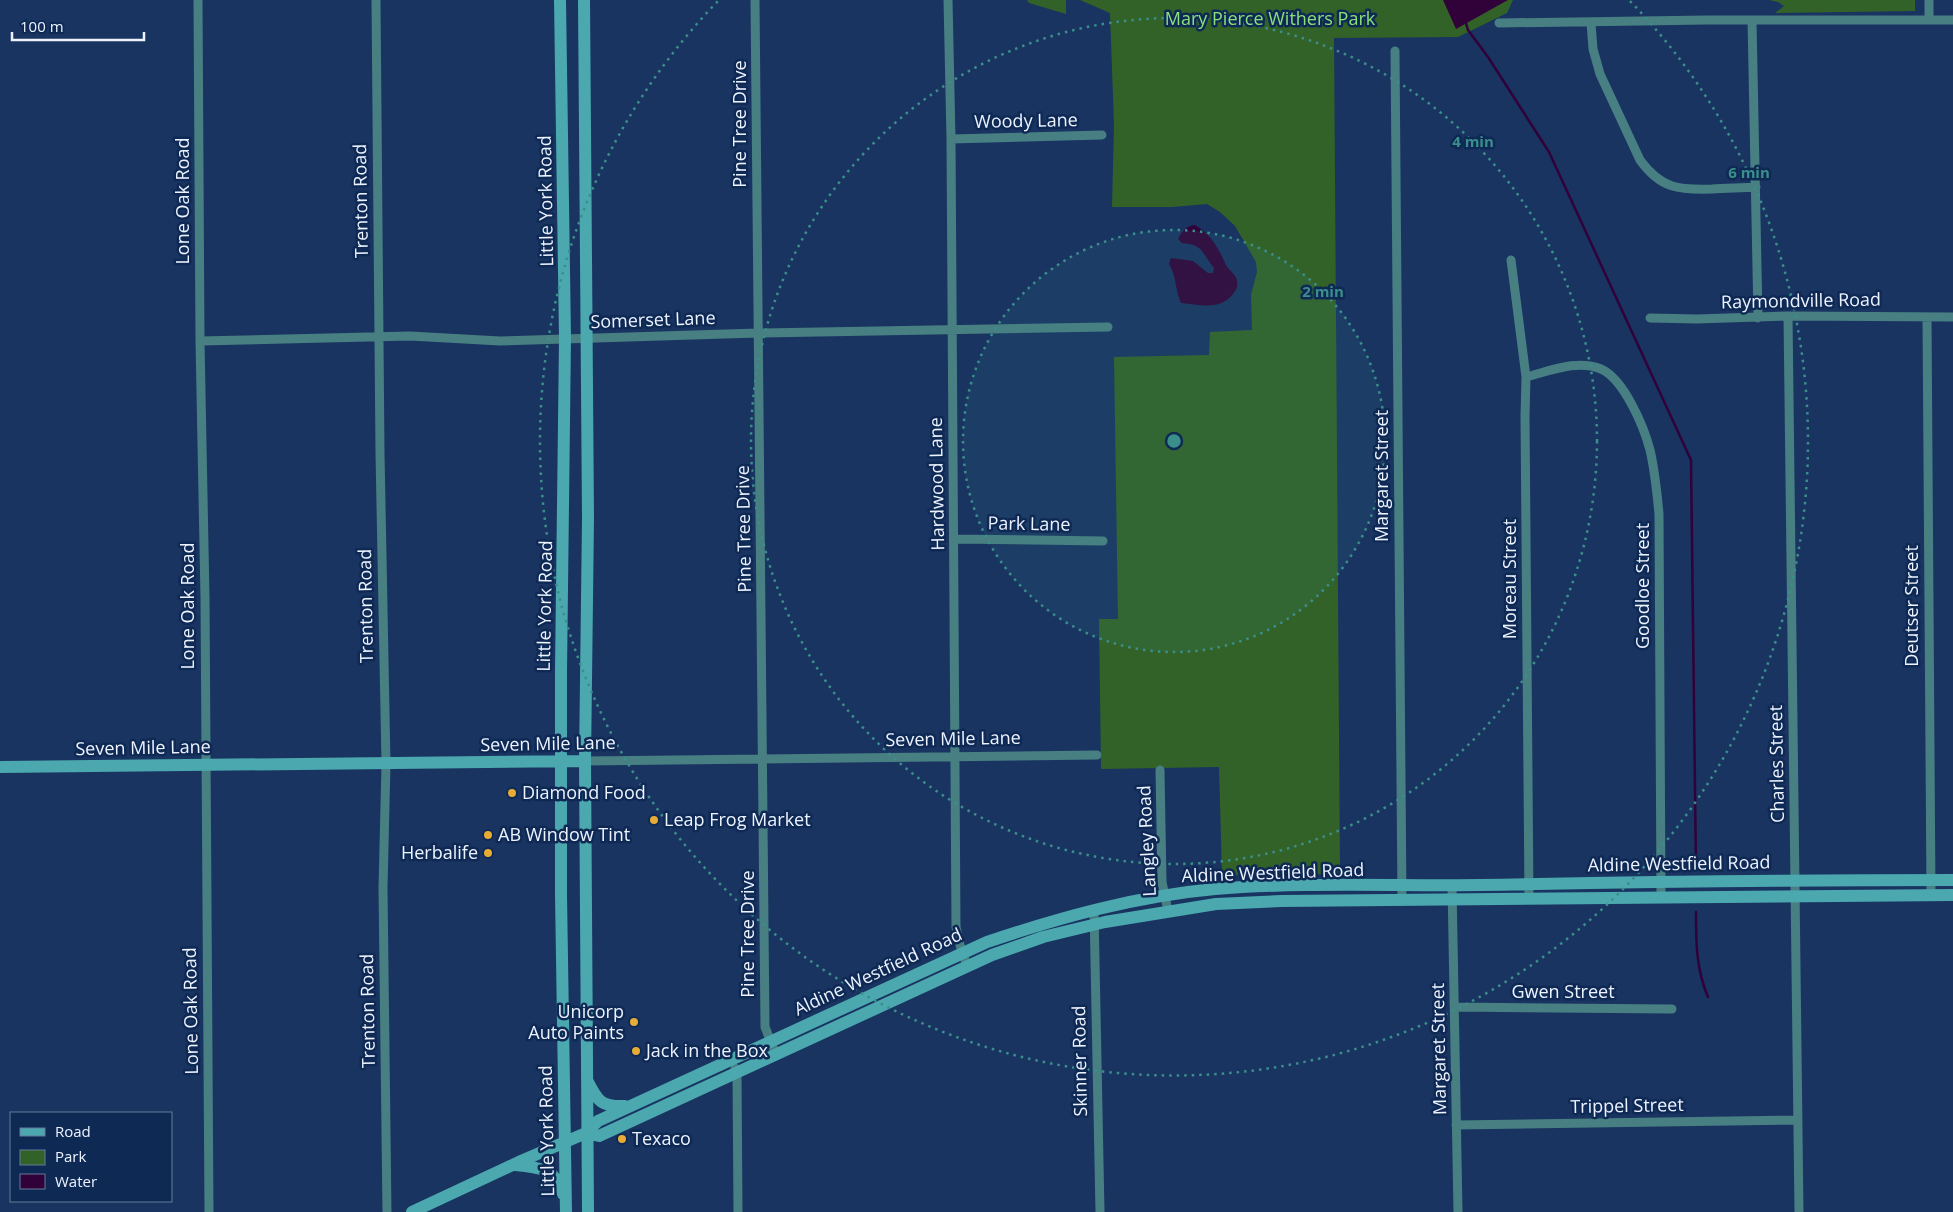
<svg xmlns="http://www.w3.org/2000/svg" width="1953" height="1212" viewBox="0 0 1953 1212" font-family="'Open Sans',sans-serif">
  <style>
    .green { fill: #326228 }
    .water { fill: #300239 }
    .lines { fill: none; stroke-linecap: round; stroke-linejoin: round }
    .stream { stroke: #300239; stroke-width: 2.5 }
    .street { stroke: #487f82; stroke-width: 9 }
    .secondary { stroke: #4ba8ae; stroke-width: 12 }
    .ring { fill: none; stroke: #3b8f8b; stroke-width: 2.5; stroke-dasharray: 2.5 5 }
    .poi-dot { fill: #e7ac36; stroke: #0f2955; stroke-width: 2 }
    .labels { text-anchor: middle; stroke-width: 5; stroke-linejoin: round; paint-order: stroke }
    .park-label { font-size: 18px; fill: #8ae079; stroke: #0f2955 }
    .street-label { font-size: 18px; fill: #ecf3ff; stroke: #0f2955 }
    .poi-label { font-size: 18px; fill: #ecf3ff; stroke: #0f2955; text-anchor: start }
    .centre { fill: #3b8f8b; stroke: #0f2955; stroke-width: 2.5 }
    .ring-label { font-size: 15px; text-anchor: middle; font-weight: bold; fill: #3b8f8b; stroke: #0f2955; stroke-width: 5; stroke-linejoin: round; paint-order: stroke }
  </style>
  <rect width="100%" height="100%" fill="#193461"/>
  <path class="green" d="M 1027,0 L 1066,0 L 1066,14 L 1029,3 Z
    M 1080,0 L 1513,0 L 1507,13 L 1458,37 L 1334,38 L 1340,874 L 1222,875 L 1219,767 L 1101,769 L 1099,619 L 1118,619 L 1114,357 L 1209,355 L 1210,332 L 1252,330 L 1251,295 L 1257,272 L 1256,262 L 1235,226 L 1220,212 L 1207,204 L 1172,207 L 1112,207 L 1114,125 L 1110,13 Z
    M 1769,0 L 1915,0 L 1915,11 L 1775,13 L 1784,6 L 1778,2 Z"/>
  <path class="water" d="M 1443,0 L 1508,0 L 1456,29 Z
    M 1195,225 C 1211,234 1219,249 1226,265 C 1229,270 1236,275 1237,280 C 1238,285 1237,288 1235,291 C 1223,311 1202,305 1181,303 C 1175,291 1177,277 1169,264 L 1171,258 L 1193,261 L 1208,273 L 1213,273 L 1214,268 C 1201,252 1204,245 1182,243 L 1178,239 C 1182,231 1186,226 1195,225 Z"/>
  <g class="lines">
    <path class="stream" d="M 1465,20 L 1468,30 L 1488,57 L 1549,152 L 1691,460 L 1696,870
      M 1696,912 C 1696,942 1696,969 1708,997"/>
    <path class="street" d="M 198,0 L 200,341 L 205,598 L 209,1212
      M 376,0 L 380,453 L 386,764 L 383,888 L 387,1212
      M 755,0 L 765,1027 L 776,1055
      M 948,0 L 951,139 L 956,927 L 960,945 L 967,966
      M 1929,0 L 1929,20
      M 1752,20 L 1758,318
      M 1499,23 L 1707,20 L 1953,20
      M 1591,23 L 1593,49 L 1600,74 L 1640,160 C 1661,189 1679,190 1712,189 C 1727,188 1742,188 1756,187
      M 1395,51 L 1402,901
      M 951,139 L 1102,135
      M 1511,260 L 1526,377 L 1525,416 L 1529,899
      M 1788,316 L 1799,1212
      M 1927,317 L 1931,895
      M 1650,318 L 1697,319 L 1788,316 L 1953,317
      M 200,341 L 410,336 L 500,341 L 758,333 L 1108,327
      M 1526,377 C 1550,371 1577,359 1601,369 C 1624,379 1644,427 1650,450 C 1655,471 1657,493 1659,514 L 1661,897
      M 954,539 L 1103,541
      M 585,761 L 1097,755
      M 1160,770 L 1162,882 L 1168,911
      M 1452,885 L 1458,1212
      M 1094,910 L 1100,1212
      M 1455,1007 L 1672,1009
      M 735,1068 L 737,1073 L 738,1212
      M 1456,1125 L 1798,1120"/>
    <path class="secondary" d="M 560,0 L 565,338 L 561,672 L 561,895 L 566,1212
      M 584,0 L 588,518 L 585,761 L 588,1212
      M 0,767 L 585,761
      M 588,1082 C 598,1102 602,1107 625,1106
      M 586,1133 L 599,1136 L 992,955 L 1043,937 L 1105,922 L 1216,904 L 1281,901 L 1953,895
      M 514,1165 C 538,1167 556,1168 563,1194
      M 412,1212 L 521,1161 L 586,1133 L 598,1121 L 987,942 C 1061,917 1137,896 1215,889 C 1302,882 1391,886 1479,885 C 1637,882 1795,880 1953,880"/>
  </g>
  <circle cx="1174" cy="441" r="211" fill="#3b8f8b" fill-opacity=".12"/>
  <g class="ring">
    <circle cx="1174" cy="441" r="211"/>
    <circle cx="1174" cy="441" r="423"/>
    <path d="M1630 1A634 634 0 1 1 718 1"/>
  </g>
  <g class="poi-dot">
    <circle cx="512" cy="793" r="5"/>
    <circle cx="654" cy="820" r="5"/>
    <circle cx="488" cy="835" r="5"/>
    <circle cx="488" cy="853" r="5"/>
    <circle cx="634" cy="1022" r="5"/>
    <circle cx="636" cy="1051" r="5"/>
    <circle cx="622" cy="1139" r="5"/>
  </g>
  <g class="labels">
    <g class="park-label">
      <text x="1270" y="25">Mary Pierce Withers Park</text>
    </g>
    <g class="street-label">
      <text transform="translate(1026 121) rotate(-1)" y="6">Woody Lane</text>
      <text transform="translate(740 124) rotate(-90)" y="6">Pine Tree Drive</text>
      <text transform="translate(183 201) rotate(-90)" y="6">Lone Oak Road</text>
      <text transform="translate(361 201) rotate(-91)" y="6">Trenton Road</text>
      <text transform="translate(546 201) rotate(-91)" y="6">Little York Road</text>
      <text transform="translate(1801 301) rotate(-1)" y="6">Raymondville Road</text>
      <text transform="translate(653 320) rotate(-2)" y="6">Somerset Lane</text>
      <text transform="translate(1382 476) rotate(-90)" y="6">Margaret Street</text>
      <text transform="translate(937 484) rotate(-91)" y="6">Hardwood Lane</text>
      <text transform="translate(1029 524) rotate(1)" y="6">Park Lane</text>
      <text transform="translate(744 529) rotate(-91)" y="6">Pine Tree Drive</text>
      <text transform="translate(1510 579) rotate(-90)" y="6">Moreau Street</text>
      <text transform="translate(1643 586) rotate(-90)" y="6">Goodloe Street</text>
      <text transform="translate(188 606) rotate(-90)" y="6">Lone Oak Road</text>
      <text transform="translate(366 606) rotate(-91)" y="6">Trenton Road</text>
      <text transform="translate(545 606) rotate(-89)" y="6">Little York Road</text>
      <text transform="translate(1912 606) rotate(-90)" y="6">Deutser Street</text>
      <text transform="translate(953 739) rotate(-1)" y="6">Seven Mile Lane</text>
      <text transform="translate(548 744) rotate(-1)" y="6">Seven Mile Lane</text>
      <text transform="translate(143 748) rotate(-1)" y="6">Seven Mile Lane</text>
      <text transform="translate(1777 764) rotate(-91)" y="6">Charles Street</text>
      <text transform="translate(1147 841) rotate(-93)" y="6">Langley Road</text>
      <text transform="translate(1679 864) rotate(-1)" y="6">Aldine Westfield Road</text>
      <text transform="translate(1273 873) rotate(-2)" y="6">Aldine Westfield Road</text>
      <text transform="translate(748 934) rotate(-90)" y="6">Pine Tree Drive</text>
      <text transform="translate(878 972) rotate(-25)" y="6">Aldine Westfield Road</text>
      <text x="1563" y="998">Gwen Street</text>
      <text transform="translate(191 1011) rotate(-91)" y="6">Lone Oak Road</text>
      <text transform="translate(368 1011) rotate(-91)" y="6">Trenton Road</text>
      <text transform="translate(1439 1049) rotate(-91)" y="6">Margaret Street</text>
      <text transform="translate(1080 1061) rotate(-91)" y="6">Skinner Road</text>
      <text transform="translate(1627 1106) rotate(-1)" y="6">Trippel Street</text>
      <text transform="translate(547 1131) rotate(-91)" y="6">Little York Road</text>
    </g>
    <g class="poi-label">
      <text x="522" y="799">Diamond Food</text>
      <text x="664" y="826">Leap Frog Market</text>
      <text x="498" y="841">AB Window Tint</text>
      <text x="478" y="859" text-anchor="end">Herbalife</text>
      <text x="624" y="1018" text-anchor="end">Unicorp<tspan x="624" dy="21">Auto Paints</tspan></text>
      <text x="646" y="1057">Jack in the Box</text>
      <text x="632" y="1145">Texaco</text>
    </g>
  </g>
  <circle cx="1174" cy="441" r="8" class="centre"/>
  <g class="ring-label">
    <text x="1473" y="147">4 min</text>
    <text x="1749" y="178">6 min</text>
    <text x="1323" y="297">2 min</text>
  </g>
  <rect x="10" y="1112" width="162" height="90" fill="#0f2955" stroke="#677a99"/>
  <rect x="20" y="1128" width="25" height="8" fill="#4ba8ae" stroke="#677a99"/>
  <text x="55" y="1137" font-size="15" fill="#ecf3ff">Road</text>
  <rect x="20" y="1150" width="25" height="15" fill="#326228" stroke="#677a99"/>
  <text x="55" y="1162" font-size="15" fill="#ecf3ff">Park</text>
  <rect x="20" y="1174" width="25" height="15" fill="#300239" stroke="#677a99"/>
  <text x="55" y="1187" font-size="15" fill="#ecf3ff">Water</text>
  <path d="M12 32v8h132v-8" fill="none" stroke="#ecf3ff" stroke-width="2.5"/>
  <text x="20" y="32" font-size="15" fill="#ecf3ff" stroke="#0f2955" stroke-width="4" paint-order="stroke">100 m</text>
</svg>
